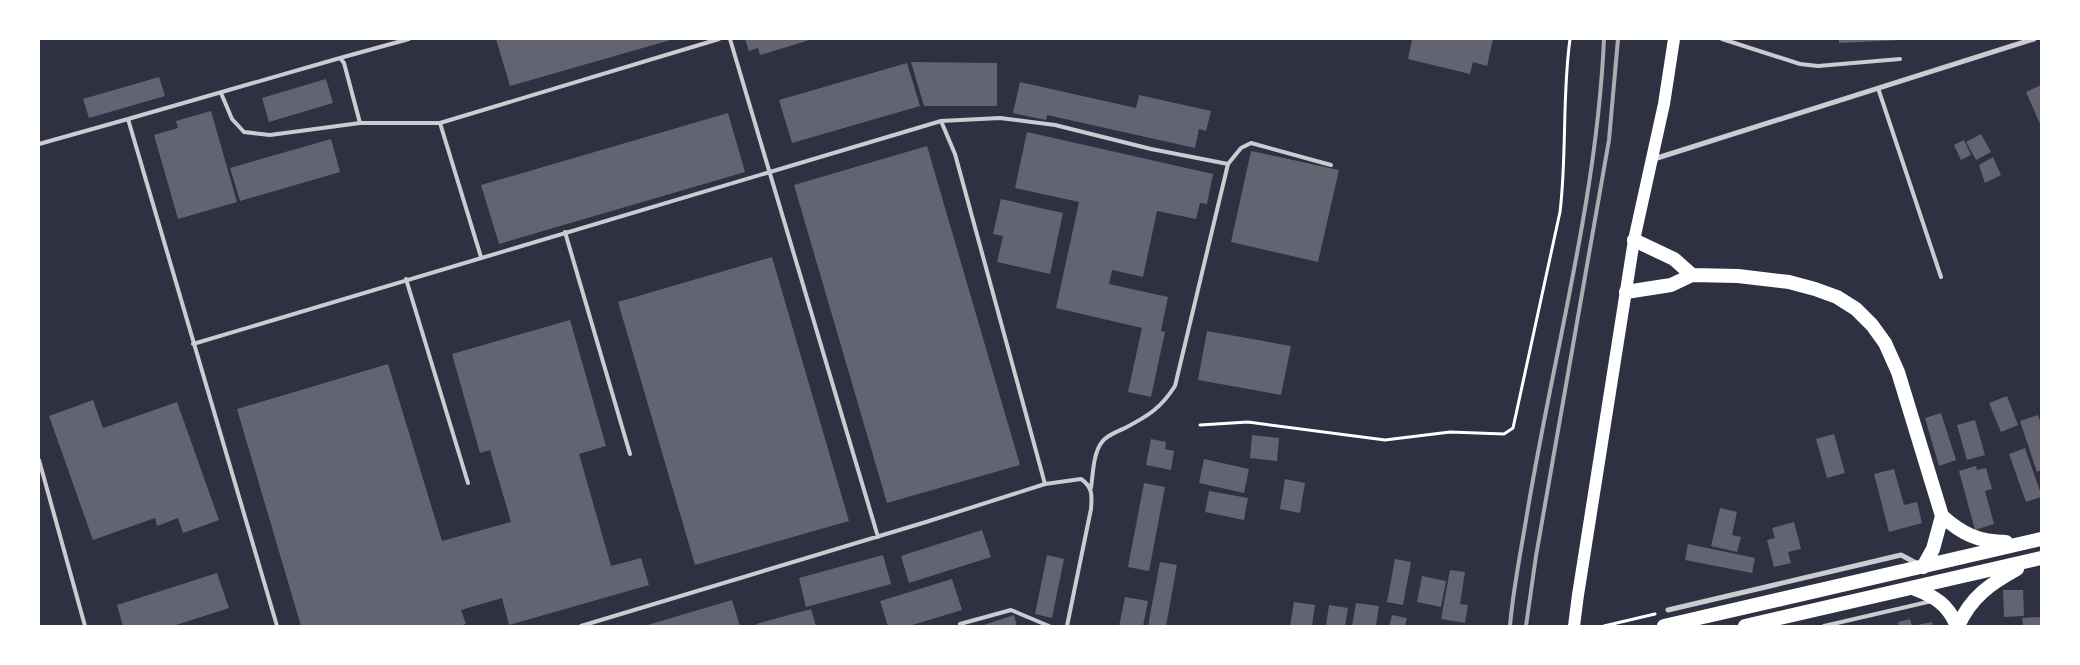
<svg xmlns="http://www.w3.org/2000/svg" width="2080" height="665" viewBox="0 0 2080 665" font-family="'Noto Sans',sans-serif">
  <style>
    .building { fill: #626471 }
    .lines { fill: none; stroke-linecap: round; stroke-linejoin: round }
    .path { stroke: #fff; stroke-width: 3 }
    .service { stroke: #caccd0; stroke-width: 4 }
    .minor { stroke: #caccd0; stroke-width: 5 }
    .primary { stroke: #fff; stroke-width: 12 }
    .trunk { stroke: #fff; stroke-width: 14 }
    .rail { stroke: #abadb3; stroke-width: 4 }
  </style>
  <rect width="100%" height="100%" fill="#2d3142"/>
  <path class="building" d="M 496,39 L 674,39 L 510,86 Z
    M 745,39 L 813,39 L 760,55 L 758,48 L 749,51 Z
    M 1412,39 L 1493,39 L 1487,66 L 1473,62 L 1470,74 L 1408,59 Z
    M 1839,39 L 1902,39 L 1902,40 L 1839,43 Z
    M 911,62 L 997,63 L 997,106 L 924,106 Z
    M 907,63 L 920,106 L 792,143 L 779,100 Z
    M 159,77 L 165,96 L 89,118 L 83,99 Z
    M 326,79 L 333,103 L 269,122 L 262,98 Z
    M 1020,82 L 1136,108 L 1139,95 L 1211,111 L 1206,131 L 1199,129 L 1195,148 L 1047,115 L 1046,120 L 1013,113 Z
    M 2041,85 L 2041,126 L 2026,92 Z
    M 211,111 L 237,202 L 178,219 L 154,135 L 178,128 L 176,121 Z
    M 728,113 L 745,172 L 499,244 L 481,185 Z
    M 1027,132 L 1213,174 L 1207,204 L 1200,203 L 1196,219 L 1157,211 L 1143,277 L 1112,270 L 1109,284 L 1168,297 L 1161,331 L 1165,332 L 1151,397 L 1128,392 L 1142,328 L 1056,308 L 1079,202 L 1015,188 Z
    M 1981,134 L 1991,152 L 1976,160 L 1966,142 Z
    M 331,139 L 340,172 L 240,201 L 230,168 Z
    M 1964,140 L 1971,155 L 1961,160 L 1954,145 Z
    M 927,146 L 1020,465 L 887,503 L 794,185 Z
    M 1251,151 L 1339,170 L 1318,262 L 1231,242 Z
    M 1993,157 L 2001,175 L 1985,183 L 1979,165 Z
    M 1001,199 L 1063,213 L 1050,274 L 997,262 L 1003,236 L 993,234 Z
    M 772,257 L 849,521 L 695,565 L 618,302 Z
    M 570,320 L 606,446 L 579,454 L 611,566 L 641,558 L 649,585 L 509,625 L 502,598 L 461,610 L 466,624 L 459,626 L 301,626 L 237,409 L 388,364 L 442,541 L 511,522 L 490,450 L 480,453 L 452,354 Z
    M 1207,331 L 1291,346 L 1281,395 L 1198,380 Z
    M 2007,396 L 2018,425 L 2001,432 L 1989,403 Z
    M 93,400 L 103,428 L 177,402 L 219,520 L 183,533 L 178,518 L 157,526 L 155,518 L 93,540 L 49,416 Z
    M 1941,413 L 1956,460 L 1939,466 L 1925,418 Z
    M 2038,415 L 2041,424 L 2041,470 L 2037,472 L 2020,421 Z
    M 1975,420 L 1985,455 L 1967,460 L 1957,425 Z
    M 1834,434 L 1845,473 L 1827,478 L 1816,439 Z
    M 1252,435 L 1279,438 L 1277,461 L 1250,458 Z
    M 1151,439 L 1166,442 L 1165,449 L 1174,451 L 1171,470 L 1146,465 Z
    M 2025,448 L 2041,494 L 2041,497 L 2026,502 L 2009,454 Z
    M 1204,459 L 1249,469 L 1244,493 L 1199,483 Z
    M 1976,466 L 1977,470 L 1986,468 L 1992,489 L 1985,491 L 1994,524 L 1975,530 L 1959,471 Z
    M 1894,469 L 1904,505 L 1917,502 L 1922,523 L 1889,532 L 1874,474 Z
    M 1285,479 L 1305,483 L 1300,513 L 1280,509 Z
    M 1144,483 L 1165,487 L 1149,571 L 1128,567 Z
    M 1209,491 L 1248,498 L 1244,520 L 1205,512 Z
    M 1720,508 L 1737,512 L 1732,535 L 1741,537 L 1737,552 L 1711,546 Z
    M 1794,522 L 1801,549 L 1788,552 L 1791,563 L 1774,567 L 1767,540 L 1775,538 L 1772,528 Z
    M 982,530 L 991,557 L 909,583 L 901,556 Z
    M 1688,544 L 1755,558 L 1752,573 L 1685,560 Z
    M 883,555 L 891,584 L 806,607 L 799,578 Z
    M 1047,555 L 1064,559 L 1052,618 L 1035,614 Z
    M 1395,559 L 1411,562 L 1403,605 L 1387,602 Z
    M 1160,562 L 1177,565 L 1166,626 L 1148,626 Z
    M 1450,570 L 1465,572 L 1460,604 L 1468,605 L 1465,623 L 1441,619 Z
    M 217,573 L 229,608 L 173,626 L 123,626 L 117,605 Z
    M 1422,576 L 1446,581 L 1441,607 L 1417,602 Z
    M 952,579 L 962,610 L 909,626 L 888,626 L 880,601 Z
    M 2003,590 L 2023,590 L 2024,616 L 2004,617 Z
    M 1125,597 L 1148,601 L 1143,626 L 1119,626 Z
    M 732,600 L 740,626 L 644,626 Z
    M 1294,602 L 1315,605 L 1312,626 L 1290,626 Z
    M 1356,603 L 1379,606 L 1376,626 L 1352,626 Z
    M 1329,605 L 1348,608 L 1345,626 L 1326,626 Z
    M 811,609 L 816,626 L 757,626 L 756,624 Z
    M 1014,615 L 1017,626 L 981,626 Z
    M 1392,615 L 1407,618 L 1405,626 L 1389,626 Z
    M 2041,617 L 2041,626 L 2023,626 L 2022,618 Z
    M 1910,619 L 1912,626 L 1899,626 L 1898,622 Z
    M 1932,622 L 1933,626 L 1917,626 L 1917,625 Z"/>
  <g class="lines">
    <path class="path" d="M 1200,425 L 1248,422 L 1385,440 L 1450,432 L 1504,434 L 1513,428 L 1560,212 C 1567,154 1562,96 1570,39
      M 1604,626 L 1655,614"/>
    <path class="service" d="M 730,39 L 878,537
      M 1722,39 L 1800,64 L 1818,66 L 1900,59
      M 340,58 L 409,39
      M 1878,88 L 1941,277
      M 221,93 L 232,119 L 244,132 L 270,135 L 360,123 L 440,123 L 719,39
      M 128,119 L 340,58 L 344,63 L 360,123
      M 941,121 L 955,154 L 1045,484
      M 440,123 L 481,257
      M 39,144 L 128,119 L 277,626
      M 565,232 L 630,454
      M 406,279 L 468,483
      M 193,344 L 941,121 L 1000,118 L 1055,125 L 1151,149 L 1228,164
      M 39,460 L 85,626
      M 1091,488 C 1093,475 1093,453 1102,442 C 1107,435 1117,432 1125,428 C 1148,416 1161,408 1175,386 L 1228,164 L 1241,148 L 1251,143 L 1331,165
      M 960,624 L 1011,610 L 1049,626
      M 581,626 L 926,522 L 1045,484 L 1081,479 C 1093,487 1092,496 1091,509 L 1067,626
      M 1824,626 L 1932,601"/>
    <path class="minor" d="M 1654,159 L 2034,39
      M 1668,610 L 1901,555 L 1918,564"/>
    <path class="primary" d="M 1574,626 L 1578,595 L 1634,240 L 1664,104 L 1674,39"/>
    <path class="trunk" d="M 1634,240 L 1674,259 L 1692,275
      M 1626,292 L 1671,285 L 1692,275 L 1738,276 L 1789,282 L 1815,289 L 1837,297 L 1856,309 L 1872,325 L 1885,343 L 1898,372 L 1942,516 L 1933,549 L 1923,567
      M 1942,516 C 1962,534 1979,542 2006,542
      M 1915,589 C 1936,597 1948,605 1957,626
      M 1664,626 L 2041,539
      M 1745,626 L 2041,558
      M 1958,626 C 1971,597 1990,584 2017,569"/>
    <path class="rail" d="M 1510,626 C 1513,589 1521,551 1527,514 C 1553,356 1597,199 1604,39
      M 1526,626 L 1536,556 L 1609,140 L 1618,39"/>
  </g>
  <rect width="2080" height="665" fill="none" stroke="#ffffff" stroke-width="80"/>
</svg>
